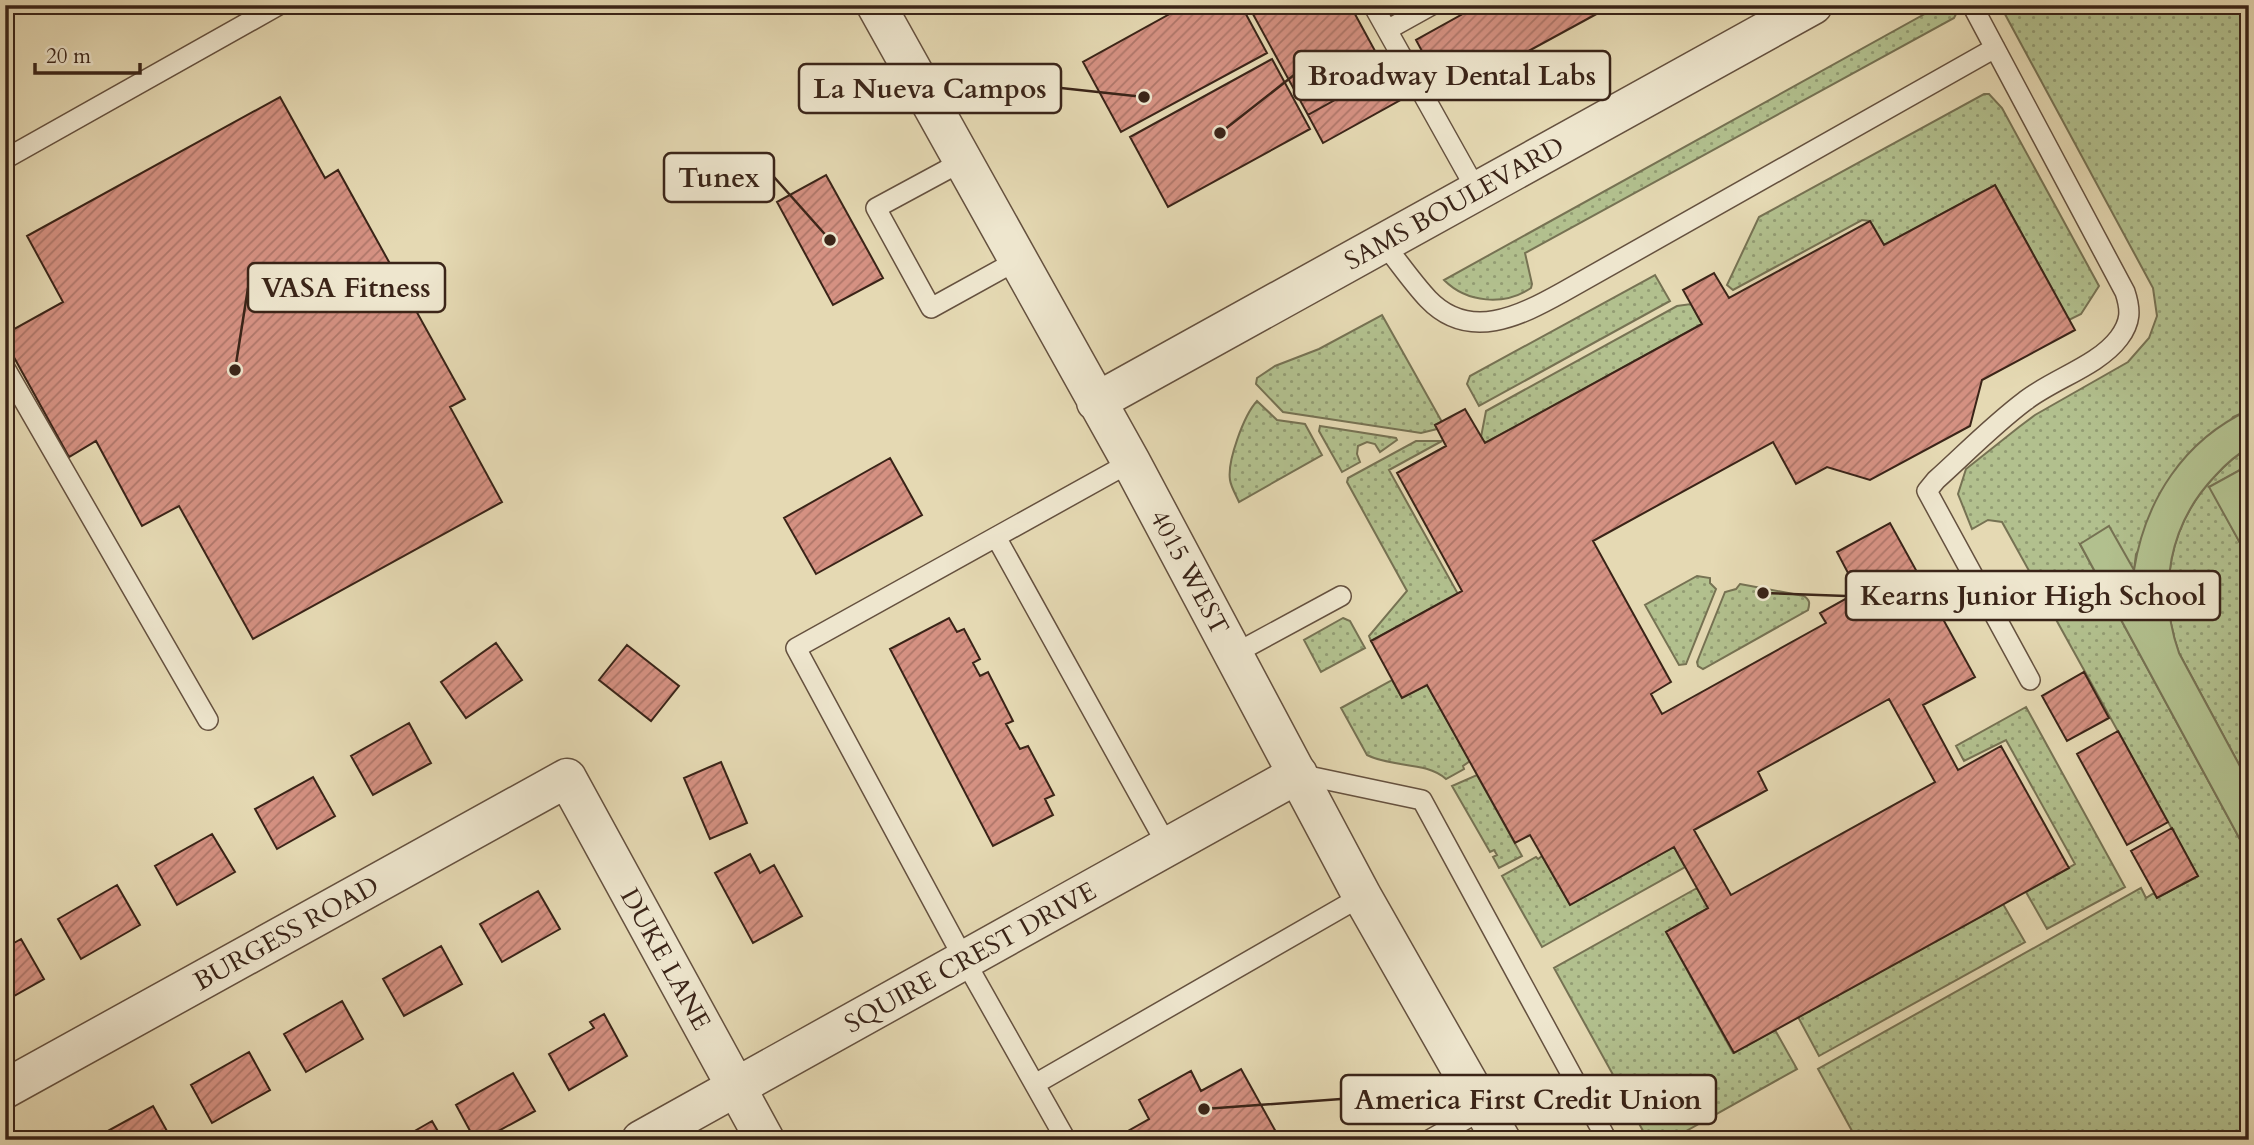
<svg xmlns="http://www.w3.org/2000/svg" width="2254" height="1145" viewBox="0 0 2254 1145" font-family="Cardo,serif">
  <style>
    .grass { fill: url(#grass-dots); stroke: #767253; stroke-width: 2 }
    .green { fill: #b2c08e; stroke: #767253; stroke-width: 2 }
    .building { fill: url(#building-hatch); stroke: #3a2418; stroke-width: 2; fill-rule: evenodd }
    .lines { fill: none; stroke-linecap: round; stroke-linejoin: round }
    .service-casing { stroke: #65513f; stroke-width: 22 }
    .minor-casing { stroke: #65513f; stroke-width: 41 }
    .tertiary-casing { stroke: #65513f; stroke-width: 41 }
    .service { stroke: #eee6ce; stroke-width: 19 }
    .minor { stroke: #eee6ce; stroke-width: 38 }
    .tertiary { stroke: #eee6ce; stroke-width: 38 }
    .labels { text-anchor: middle; stroke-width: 5; stroke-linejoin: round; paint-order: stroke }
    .street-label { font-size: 26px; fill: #3a2418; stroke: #eee6ce }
    .leader { fill: none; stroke: #3a2418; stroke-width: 2.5 }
    .callout-dot { fill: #3a2418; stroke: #eee6ce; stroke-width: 2.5 }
    .callout { fill: #eee6ce; stroke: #3a2418; stroke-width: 2.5 }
    .callout-label { font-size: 28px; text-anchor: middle; font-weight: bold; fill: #3a2418 }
  </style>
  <defs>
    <pattern id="grass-dots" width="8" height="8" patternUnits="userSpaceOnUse" patternTransform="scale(1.75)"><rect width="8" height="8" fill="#b2c08e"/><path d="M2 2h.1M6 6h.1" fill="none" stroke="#929c73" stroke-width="1.8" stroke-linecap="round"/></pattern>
    <pattern id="building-hatch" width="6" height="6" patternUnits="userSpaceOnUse" patternTransform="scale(1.75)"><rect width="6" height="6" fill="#d59182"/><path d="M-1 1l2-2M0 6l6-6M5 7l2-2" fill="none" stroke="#ae7669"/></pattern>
  </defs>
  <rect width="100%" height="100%" fill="#e5d9b3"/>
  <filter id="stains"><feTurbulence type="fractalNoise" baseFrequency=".00286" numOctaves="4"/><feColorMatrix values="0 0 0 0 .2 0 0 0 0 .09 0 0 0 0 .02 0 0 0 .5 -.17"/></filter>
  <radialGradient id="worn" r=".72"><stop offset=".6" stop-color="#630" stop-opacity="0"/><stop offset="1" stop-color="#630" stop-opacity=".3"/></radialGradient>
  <path class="grass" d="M 1941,5 L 1955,5 L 1958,10 L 1954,18 L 1525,253 L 1532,284 L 1531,288 C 1504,306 1467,303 1444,280 Z
    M 2000,5 L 2249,5 L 2249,410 L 2233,417 L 2136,554 L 2134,571 L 2080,544 L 2249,856 L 2249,1140 L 1857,1140 L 1818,1069 L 2141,888 L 2146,898 L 2154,893 L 2157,898 L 2198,876 L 2002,522 L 1988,520 L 1972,529 L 1958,494 L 1966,469 L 2019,427 L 2035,415 L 2128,362 L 2149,338 L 2157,316 L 2153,288 Z
    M 1984,94 L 1989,94 L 2002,108 L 2099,286 L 2081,314 L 2069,320 L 1995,185 L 1884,245 L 1870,221 L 1862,220 L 1733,290 L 1727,285 L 1759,217 Z
    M 1655,275 L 1670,301 L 1479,406 L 1467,384 L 1470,376 Z
    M 1691,304 L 1702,324 L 1485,443 L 1481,437 L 1486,411 L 1677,306 Z
    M 1382,315 L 1442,422 L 1435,425 L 1437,429 L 1421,433 L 1283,412 L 1256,384 L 1257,378 L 1275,366 L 1319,349 Z
    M 1257,401 L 1277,420 L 1305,424 L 1322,455 L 1239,502 C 1236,495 1231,487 1230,480 C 1227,461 1244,415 1257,401 Z
    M 1320,426 L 1396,438 L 1397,440 L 1380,452 L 1375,444 L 1367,442 L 1358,446 L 1357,454 L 1360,462 L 1342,472 L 1319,431 Z
    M 1416,441 L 1442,441 L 1389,470 L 1458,594 L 1371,641 L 1369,636 L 1407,591 L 1347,482 L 1348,478 Z
    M 2249,448 L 2249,465 L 2210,487 L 2240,543 L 2249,538 L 2249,783 L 2179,653 C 2157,591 2169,524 2215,476 C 2225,465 2235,455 2249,448 Z
    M 1697,576 L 1710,578 L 1710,583 L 1716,589 L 1686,664 L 1679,665 L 1645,605 Z
    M 1740,584 L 1804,596 C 1810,600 1810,603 1808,610 L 1703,669 L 1698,666 L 1697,662 L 1725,592 L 1736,589 Z
    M 1343,618 L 1350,621 L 1365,648 L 1321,672 L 1304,640 Z
    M 1392,680 L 1402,698 L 1427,685 L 1470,761 L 1463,766 L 1464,769 L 1446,779 C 1426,761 1392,768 1367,755 L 1341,708 Z
    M 2026,707 L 2125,887 L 2047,929 L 2026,892 L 2075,864 L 2006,740 L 1964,761 L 1956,746 Z
    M 1477,775 L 1522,856 L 1499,868 L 1493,857 L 1497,855 L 1494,850 L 1490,852 L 1452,786 Z
    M 1674,847 L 1685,867 L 1542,947 L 1502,876 L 1536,857 L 1538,859 L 1542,856 L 1570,905 Z
    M 1697,888 L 1708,908 L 1666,932 L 1733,1053 L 1775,1030 L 1797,1069 L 1670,1140 L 1648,1140 L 1619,1087 L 1624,1084 L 1621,1080 L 1617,1082 L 1554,968 Z
    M 2003,904 L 2025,942 L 1819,1056 L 1798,1017 Z"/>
  <path class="green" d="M 2249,410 L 2249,448 C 2235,455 2225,465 2215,476 C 2169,524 2157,591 2179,653 L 2249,783 L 2249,856 L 2080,544 L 2109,526 L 2134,570 C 2145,500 2184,440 2249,410 Z
    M 2249,465 L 2249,538 L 2240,543 L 2209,487 Z"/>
  <path class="building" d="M 1186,5 L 1241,5 L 1267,53 L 1121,132 L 1083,62 Z
    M 1248,5 L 1350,5 L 1386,71 L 1308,115 Z
    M 1479,5 L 1613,5 L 1446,96 L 1416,40 Z
    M 1272,59 L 1310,129 L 1168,207 L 1130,137 Z
    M 1389,70 L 1404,98 L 1323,143 L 1308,115 Z
    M 280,97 L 325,178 L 338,170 L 465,399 L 450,407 L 502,502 L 253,639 L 179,506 L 142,526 L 96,441 L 69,457 L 5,341 L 5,334 L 63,302 L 27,236 Z
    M 826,175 L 883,278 L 833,305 L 777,202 Z
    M 1995,185 L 2075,330 L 1982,380 L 1970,426 L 1870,480 L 1827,467 L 1796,484 L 1773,442 L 1593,541 L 1671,682 L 1651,694 L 1662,714 L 1826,623 L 1820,613 L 1858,592 L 1837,552 L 1890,523 L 1975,677 L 1923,705 L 1958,770 L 2001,746 L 2069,868 L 1734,1053 L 1666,932 L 1708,908 L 1674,847 L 1570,905 L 1530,835 L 1515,843 L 1427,685 L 1402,698 L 1371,641 L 1462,591 L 1397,473 L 1446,446 L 1435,425 L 1465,409 L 1485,443 L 1702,324 L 1683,290 L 1714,273 L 1729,298 L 1870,221 L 1884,245 ZM 1889,699 L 1935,782 L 1731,895 L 1694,830 L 1767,790 L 1758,772 Z
    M 890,458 L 922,515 L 816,574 L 784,518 Z
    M 949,618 L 957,632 L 964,629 L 980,659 L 973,663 L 980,676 L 988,672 L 1013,721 L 1006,724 L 1020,749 L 1028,746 L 1054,795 L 1045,799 L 1053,815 L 993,846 L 890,649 Z
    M 496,643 L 522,680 L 466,718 L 441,682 Z
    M 627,645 L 679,686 L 651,721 L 599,680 Z
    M 2084,672 L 2109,718 L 2067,741 L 2042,696 Z
    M 409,723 L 431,763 L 373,795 L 351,756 Z
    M 2118,731 L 2168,822 L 2127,845 L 2077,754 Z
    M 721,762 L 747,823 L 710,839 L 684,778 Z
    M 313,777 L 335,816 L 277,849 L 255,809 Z
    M 2172,828 L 2198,876 L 2157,898 L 2131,851 Z
    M 212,834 L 235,872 L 177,905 L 155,866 Z
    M 750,854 L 760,873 L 774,865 L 802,916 L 753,943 L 715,873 Z
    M 117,885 L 140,925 L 81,959 L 58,919 Z
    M 538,891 L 560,929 L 502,962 L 480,924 Z
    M 21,939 L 44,979 L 5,1001 L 5,948 Z
    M 441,946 L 462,984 L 404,1016 L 383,979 Z
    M 342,1001 L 363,1039 L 306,1072 L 284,1034 Z
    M 604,1014 L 627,1056 L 569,1090 L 549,1054 L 594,1028 L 590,1022 Z
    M 249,1052 L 270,1090 L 212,1123 L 191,1085 Z
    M 1241,1069 L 1276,1132 L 1263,1140 L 1112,1140 L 1149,1119 L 1139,1100 L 1191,1071 L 1201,1091 Z
    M 513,1073 L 535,1111 L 482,1140 L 475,1140 L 456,1105 Z
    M 153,1106 L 172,1140 L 96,1140 L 95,1138 Z
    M 432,1121 L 443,1140 L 399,1140 Z"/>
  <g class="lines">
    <g class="service-casing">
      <path id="service" d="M 1373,5 L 1477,191
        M 1972,5 L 2125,292 C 2131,310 2131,322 2119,338 C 2098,366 2053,379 2025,401 C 1993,425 1965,454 1936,480 L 1927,491 L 2030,680
        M 1387,30 L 1432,5
        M 5,159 L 279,5
        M 963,161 L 876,208 L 931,308 L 1018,260
        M 1383,243 C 1398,261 1412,282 1428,299 C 1469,342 1520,316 1563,292 L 1995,48
        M 5,368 L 208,720
        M 996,537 L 1168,847
        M 1234,654 L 1341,596
        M 1299,774 L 1422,800 L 1607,1140
        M 1035,1084 L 1362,896
        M 1066,1140 L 965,961 L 796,648 L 1131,462
        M 1429,1140 L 1484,1109"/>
    </g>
    <g class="minor-casing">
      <path id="minor" d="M 5,1089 L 567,778 L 765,1140
        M 641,1140 L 1298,774"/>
    </g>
    <g class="tertiary-casing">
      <path id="tertiary" d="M 876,5 L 1131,462 L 1362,896 L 1501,1140
        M 1096,402 L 1813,5"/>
    </g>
    <use href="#service" class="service"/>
    <use href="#minor" class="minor"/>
    <use href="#tertiary" class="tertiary"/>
  </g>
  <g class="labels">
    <g class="street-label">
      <text transform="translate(1454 203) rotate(-29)" y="9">SAMS BOULEVARD</text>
      <text transform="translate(1190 572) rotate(62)" y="9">4015 WEST</text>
      <text transform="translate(286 933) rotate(-29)" y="9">BURGESS ROAD</text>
      <text transform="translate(970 957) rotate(-29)" y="9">SQUIRE CREST DRIVE</text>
      <text transform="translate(666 959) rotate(61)" y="9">DUKE LANE</text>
    </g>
  </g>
  <path class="leader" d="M1220 133L1294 75M1144 97L1061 88M830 240L774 177M235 370L248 288M1763 593L1846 596M1204 1109L1341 1099"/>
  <g class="callout-dot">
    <circle cx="1220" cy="133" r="7"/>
    <circle cx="1144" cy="97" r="7"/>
    <circle cx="830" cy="240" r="7"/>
    <circle cx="235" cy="370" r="7"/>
    <circle cx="1763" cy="593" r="7"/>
    <circle cx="1204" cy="1109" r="7"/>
  </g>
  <g class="callout">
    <rect x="1294" y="51" width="316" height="49" rx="7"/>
    <rect x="799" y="64" width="262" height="49" rx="7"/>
    <rect x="664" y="153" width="110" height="49" rx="7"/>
    <rect x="248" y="263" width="197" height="49" rx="7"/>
    <rect x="1846" y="571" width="374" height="49" rx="7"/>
    <rect x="1341" y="1075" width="375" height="49" rx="7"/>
  </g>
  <g class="callout-label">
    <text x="1452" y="85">Broadway Dental Labs</text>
    <text x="930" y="98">La Nueva Campos</text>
    <text x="719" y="187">Tunex</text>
    <text x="346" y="297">VASA Fitness</text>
    <text x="2033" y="605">Kearns Junior High School</text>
    <text x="1528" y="1109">America First Credit Union</text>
  </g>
  <rect width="2254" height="1145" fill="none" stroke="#e5d9b3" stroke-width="28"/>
  <rect x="7" y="7" width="2240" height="1131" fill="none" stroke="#3a2418" stroke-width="3.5"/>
  <rect x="14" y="14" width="2226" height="1117" fill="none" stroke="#3a2418" stroke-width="2"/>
  <path d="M35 63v10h105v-10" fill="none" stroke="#3a2418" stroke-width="3.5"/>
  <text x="46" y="63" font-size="21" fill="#3a2418" stroke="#eee6ce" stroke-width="5" paint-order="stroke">20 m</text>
  <rect width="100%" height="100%" filter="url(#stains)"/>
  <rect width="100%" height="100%" fill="url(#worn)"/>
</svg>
